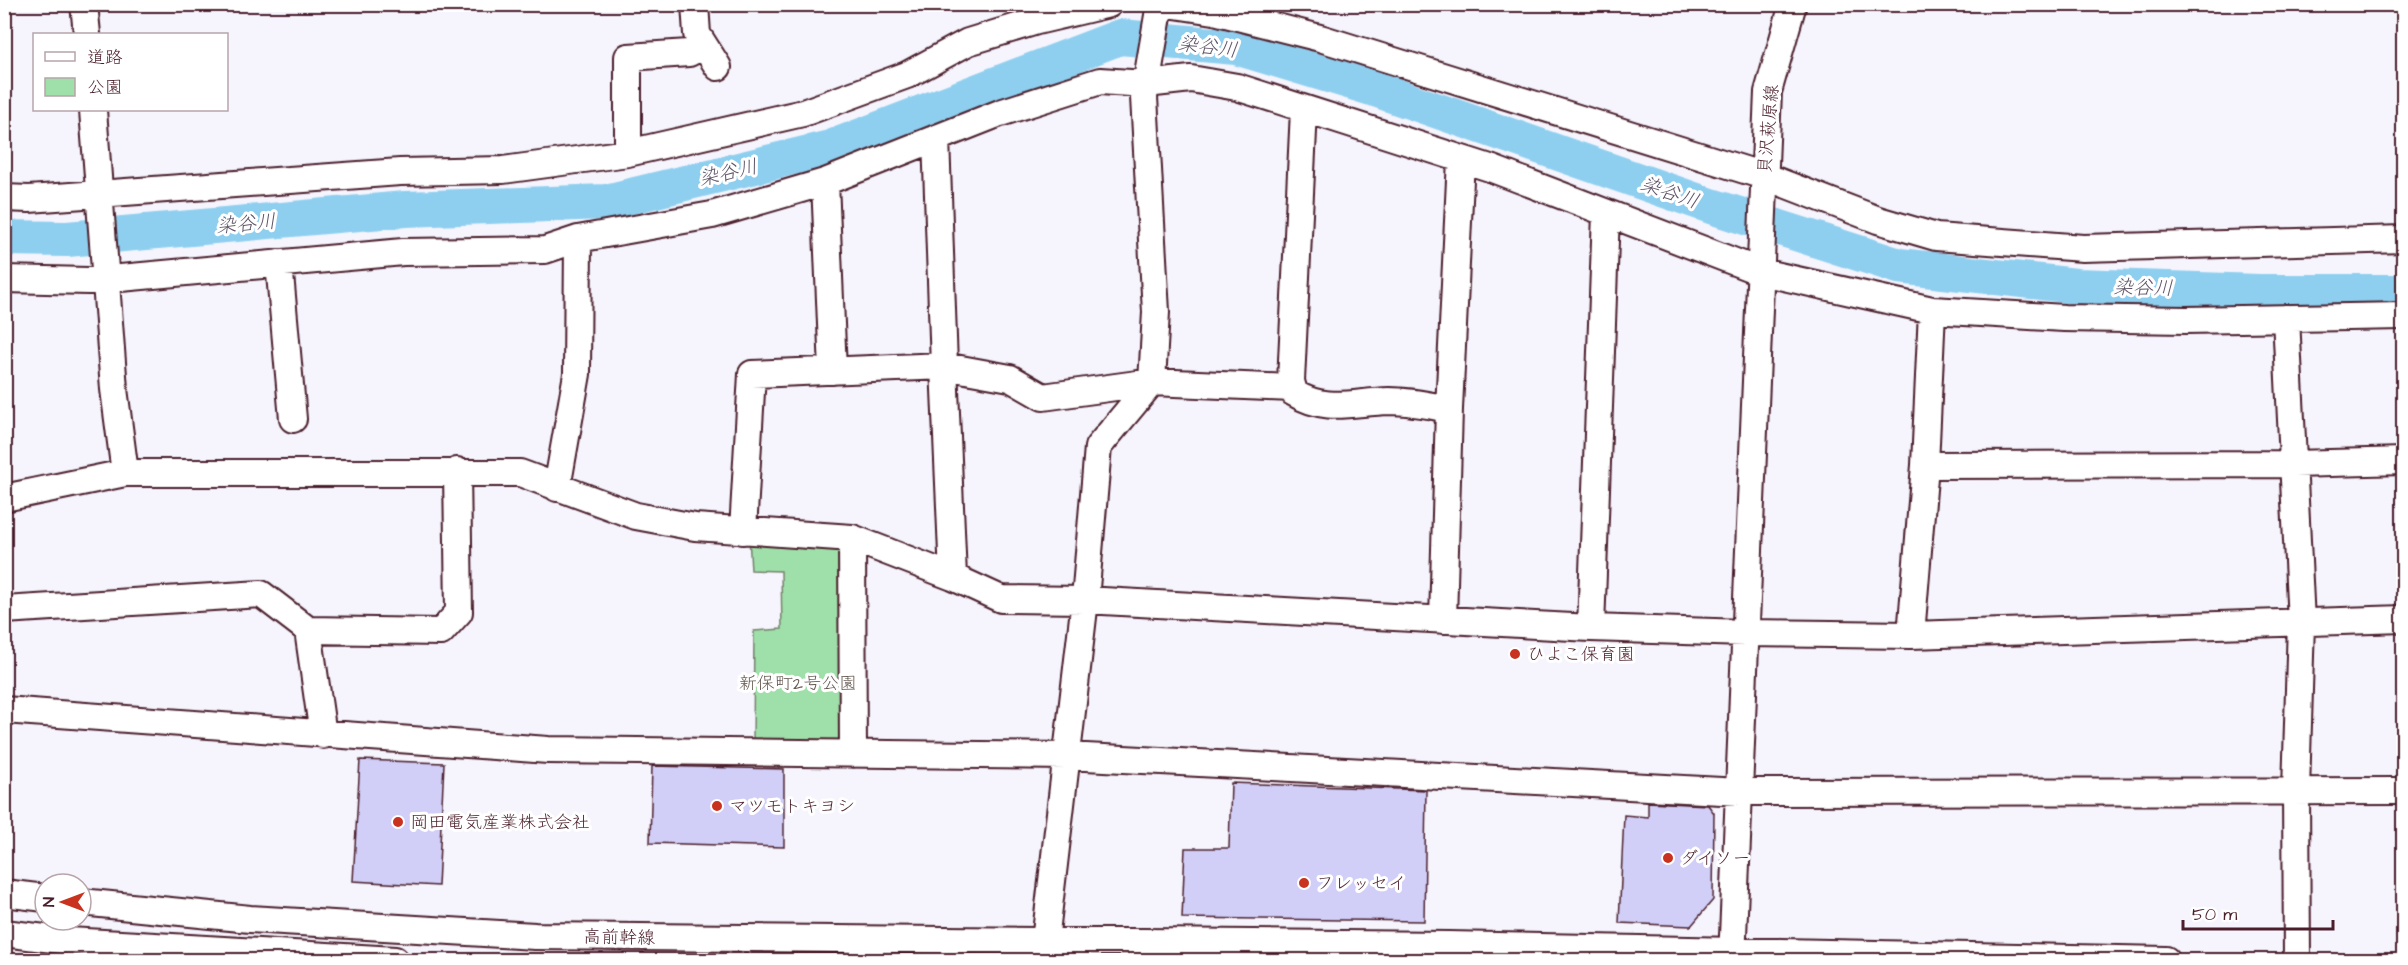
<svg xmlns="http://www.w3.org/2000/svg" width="2408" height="965" viewBox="0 0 2408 965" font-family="'Architects Daughter','Klee One',sans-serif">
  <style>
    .green { fill: #9fe0aa; stroke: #74806a; stroke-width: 1.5 }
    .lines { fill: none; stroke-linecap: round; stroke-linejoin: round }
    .river { stroke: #8ecfef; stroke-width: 36 }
    .building { fill: #d1cff8; stroke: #4a1f2b; stroke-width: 1.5 }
    .minor-casing { stroke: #4a1f2b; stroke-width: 30 }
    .minor { stroke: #fff; stroke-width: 26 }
    .poi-dot { fill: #c8321e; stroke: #fff; stroke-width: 2 }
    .labels { text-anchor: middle; stroke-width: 6; stroke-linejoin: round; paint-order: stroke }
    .street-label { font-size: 18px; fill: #4a1f2b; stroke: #fff }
    .poi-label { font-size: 18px; fill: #4a1f2b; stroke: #fff; text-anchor: start }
    .park-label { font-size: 18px; fill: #645951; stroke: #fff }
    .water-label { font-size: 20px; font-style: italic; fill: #5e5466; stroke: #fff }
  </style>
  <rect width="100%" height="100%" fill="#f6f5fe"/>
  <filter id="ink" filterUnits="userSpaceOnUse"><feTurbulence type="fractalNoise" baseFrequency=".0167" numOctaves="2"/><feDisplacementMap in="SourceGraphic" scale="12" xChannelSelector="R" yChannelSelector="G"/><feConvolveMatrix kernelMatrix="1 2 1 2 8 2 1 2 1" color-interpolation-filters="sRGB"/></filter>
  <g filter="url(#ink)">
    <path class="green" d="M 749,537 L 843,545 L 844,735 L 837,743 L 753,744 L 754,631 L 782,629 L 781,571 L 751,570 Z"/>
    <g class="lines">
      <path class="river" d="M 4,238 L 67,239 L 405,209 L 606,202 L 830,148 L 1120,37 L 1236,47 L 1375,89 L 1711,206 L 1899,266 L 2076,286 L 2260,292 L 2404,292"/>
    </g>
    <path class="building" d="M 360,760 L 444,763 L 438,886 L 353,881 Z
      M 652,766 L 784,769 L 784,847 L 650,843 Z
      M 1231,783 L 1426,790 L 1424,921 L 1182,918 L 1185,848 L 1229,848 Z
      M 1648,802 L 1708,805 L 1714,813 L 1713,900 L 1691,926 L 1619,923 L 1624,815 L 1648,817 Z"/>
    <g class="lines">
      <g class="minor-casing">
        <path id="minor" d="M 84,4 L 87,34
          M 695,4 L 697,34 L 718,67
          M 1168,4 L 1214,11 L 1320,38 L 1764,176 L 1878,220 L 1936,237 L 2083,248 L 2404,239
          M 93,110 L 114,389 L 125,473
          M 1304,110 L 1291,381 L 1294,393 C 1327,413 1352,402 1389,401 C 1409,401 1429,405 1449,409
          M 936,138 L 944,366 L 1010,378 L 1043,397 L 1152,382 L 1293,388
          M 628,153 L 628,57 L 689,53 L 704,45
          M 825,182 L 833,371
          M 4,198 L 29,199 L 400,172 L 503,170 L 628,153 L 803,113 L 907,75 L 968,42 L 1037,21 L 1109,4
          M 279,263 L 293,419
          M 4,279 L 88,281 L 403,252 L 545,250 L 578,239 L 712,215 L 825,182 L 1000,113 L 1100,81 L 1146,84 L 1191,79 L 1237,87 L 1490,168 L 1761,272 L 1932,310 L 2064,318 L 2186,320 L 2404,316
          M 2286,318 L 2301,622 L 2296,791 L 2297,960
          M 1925,465 L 2294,464 L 2404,461
          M 557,488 L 577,374 L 578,239
          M 4,498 L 125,473 L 520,473 L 636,516 L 695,527 L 852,538 L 953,577 L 1001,599 L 1085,600 L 1591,628 L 1745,633 L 1911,635 L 2404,619
          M 743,531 L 752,374 L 944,366 L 953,577
          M 852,538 L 853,754
          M 4,610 L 261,594 L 308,630 L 441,632 L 459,612 L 457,471
          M 1443,620 L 1449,409 L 1461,159
          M 1591,628 L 1606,213
          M 308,630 L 323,735
          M 1911,635 L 1925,465 L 1932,310
          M 4,710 L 548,750 L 1067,756 L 1740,792 L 2404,791
          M 4,893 L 45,898
          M 81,902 L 250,919 L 535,936 L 1449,945 L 2166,960
          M 4,933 L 69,941 L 395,960
          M 1045,960 L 1045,941 L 1085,600 L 1098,447 L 1152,382 L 1156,312 L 1144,97 L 1160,4
          M 1732,960 L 1768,92 L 1793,4"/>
      </g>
      <use href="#minor" class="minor"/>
    </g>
  </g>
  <g class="poi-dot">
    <circle cx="1515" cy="654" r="6"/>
    <circle cx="717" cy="806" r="6"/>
    <circle cx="398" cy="822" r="6"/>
    <circle cx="1668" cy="858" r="6"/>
    <circle cx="1304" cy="883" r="6"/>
  </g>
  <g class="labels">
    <g class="street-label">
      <text transform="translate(1768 129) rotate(-85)" y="6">貝沢萩原線</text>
      <text transform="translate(619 937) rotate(1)" y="6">高前幹線</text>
    </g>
    <g class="poi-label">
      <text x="1527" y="660">ひよこ保育園</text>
      <text x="729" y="812">マツモトキヨシ</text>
      <text x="410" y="828">岡田電気産業株式会社</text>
      <text x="1680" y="864">ダイソー</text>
      <text x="1316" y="889">フレッセイ</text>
    </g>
    <g class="park-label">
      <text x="798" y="689">新保町2号公園</text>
    </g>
    <g class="water-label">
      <text transform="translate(1208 46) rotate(7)" y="7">染谷川</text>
      <text transform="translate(728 172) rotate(-13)" y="7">染谷川</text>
      <text transform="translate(1670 192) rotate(19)" y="7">染谷川</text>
      <text transform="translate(246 223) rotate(-5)" y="7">染谷川</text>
      <text transform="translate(2143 287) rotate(1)" y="7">染谷川</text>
    </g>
  </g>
  <rect width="2408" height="965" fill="none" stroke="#fff" stroke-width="24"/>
  <rect x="12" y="12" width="2384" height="941" fill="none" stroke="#4a1f2b" stroke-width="2" filter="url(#ink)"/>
  <rect x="33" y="33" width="195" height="78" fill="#ffffff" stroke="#b7a5aa" stroke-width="1.5"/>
  <rect x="45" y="52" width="30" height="9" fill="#ffffff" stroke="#b7a5aa" stroke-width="1.5"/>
  <text x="87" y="63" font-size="18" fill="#4a1f2b">道路</text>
  <rect x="45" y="78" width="30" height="18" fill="#9fe0aa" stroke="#b7a5aa" stroke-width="1.5"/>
  <text x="87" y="93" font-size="18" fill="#4a1f2b">公園</text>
  <g transform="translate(63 902) rotate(270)"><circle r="28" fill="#ffffff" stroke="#b7a5aa" stroke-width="1.5"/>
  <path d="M0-4.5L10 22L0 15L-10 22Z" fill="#c8321e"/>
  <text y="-9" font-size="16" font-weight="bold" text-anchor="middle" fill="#4a1f2b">N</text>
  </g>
  <path d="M2183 920v9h150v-9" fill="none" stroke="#4a1f2b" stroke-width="3"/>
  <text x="2192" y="920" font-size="18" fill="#4a1f2b" stroke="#ffffff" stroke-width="4.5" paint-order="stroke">50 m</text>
</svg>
